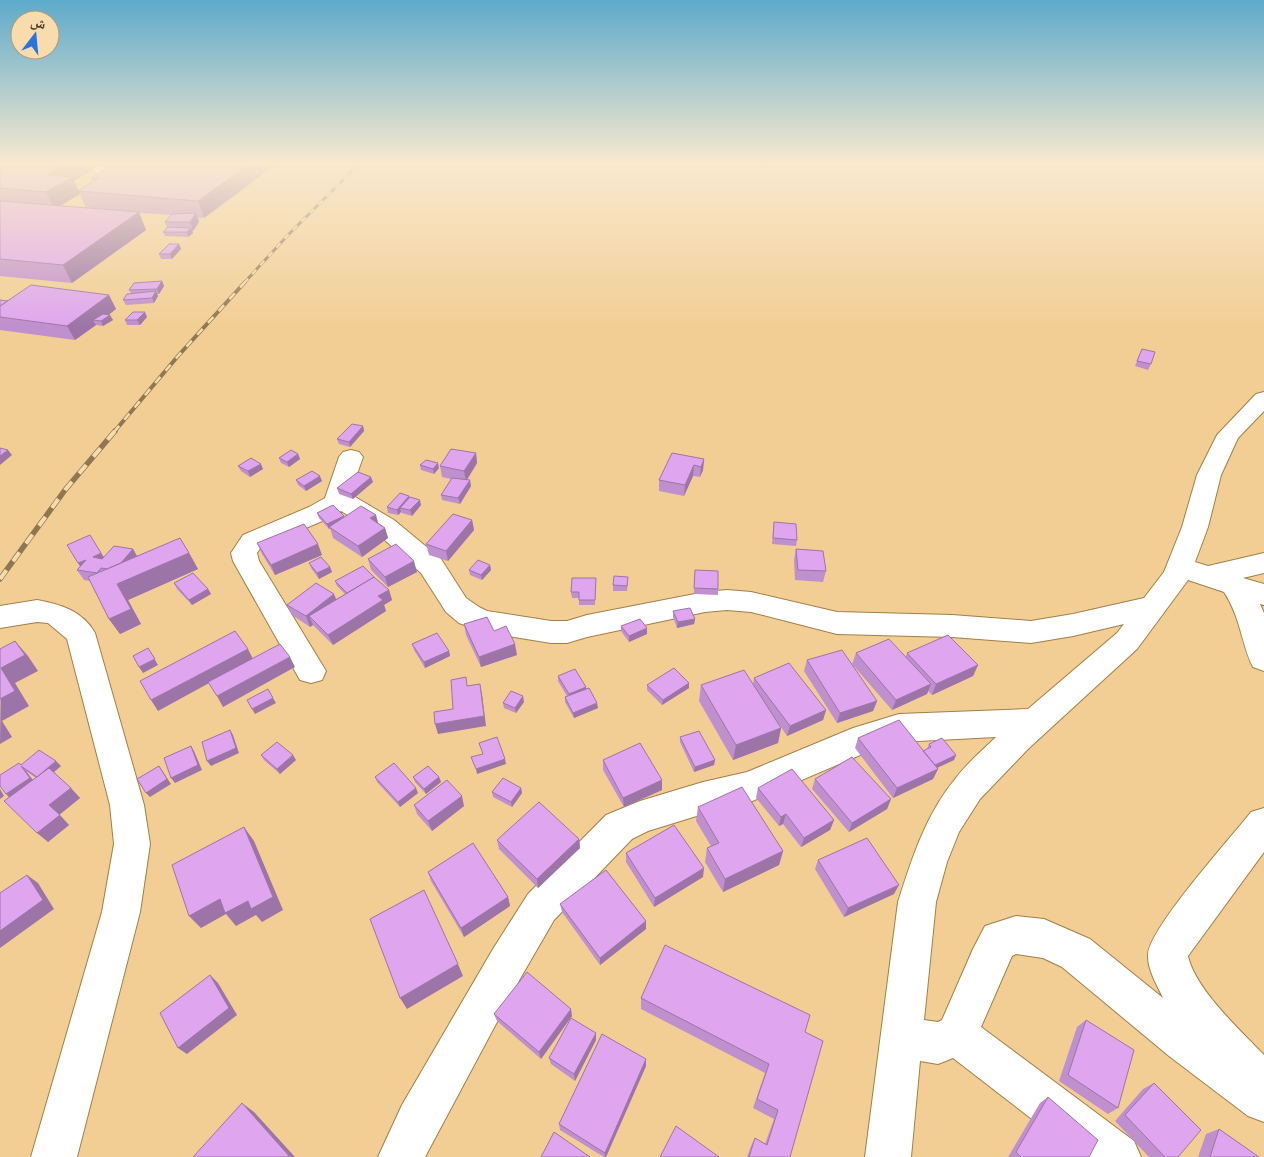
<svg xmlns="http://www.w3.org/2000/svg" width="1264" height="1157" viewBox="0 0 1264 1157" font-family="Commissioner,'Noto Naskh Arabic',sans-serif">
  <style>
    .lines { fill: none; stroke-linecap: round; stroke-linejoin: round }
    .minor-casing { stroke: #a17f48; stroke-width: 2 }
    .minor { fill: #fff; fill-rule: evenodd }
    .rail-far2-casing { stroke: #8e7751; stroke-width: 3 }
    .rail-far1-casing { stroke: #8e7751; stroke-width: 4 }
    .rail-casing { stroke: #8e7751; stroke-width: 5.5 }
    .rail-far2 { stroke: #f9dcae; stroke-width: 2; stroke-dasharray: 6; stroke-linecap: butt }
    .rail-far1 { stroke: #f9dcae; stroke-width: 2.5; stroke-dasharray: 8; stroke-linecap: butt }
    .rail { stroke: #f9dcae; stroke-width: 4; stroke-dasharray: 11; stroke-linecap: butt }
    .wall { fill: #c08fce; fill-rule: evenodd }
    .shaded-wall { fill: #9c74a7 }
    .building { fill: #dfa6ef; stroke: #9c74a7 }
  </style>
  <rect width="100%" height="100%" fill="#f2ce94"/>
  <g class="lines">
    <g class="minor-casing">
      <path id="minor" d="M 89,165 C 102,165 119,167 127,178 C 122,188 116,197 104,194 L 101,191 L 112,179 L 96,173 Z
        M 1264,392 L 1264,411 L 1238,438 L 1221,475 L 1208,527 L 1195,562 L 1208,566 L 1264,553 L 1264,573 L 1243,578 L 1264,584 L 1264,605 L 1260,604 L 1264,613 L 1264,671 L 1253,667 C 1241,643 1241,618 1224,592 L 1188,580 L 1137,649 L 1029,748 L 980,799 L 959,832 L 947,862 L 936,902 L 924,1020 L 938,1022 L 942,1020 L 973,949 L 985,926 L 1016,916 L 1044,919 L 1090,939 L 1163,998 C 1157,985 1147,969 1148,954 C 1151,926 1230,839 1251,812 L 1264,808 L 1264,852 L 1188,956 C 1195,989 1241,1031 1264,1055 L 1264,1122 L 1248,1116 L 1169,1056 L 1062,967 L 1043,958 L 1016,954 L 1012,956 L 981,1027 L 1134,1141 L 1141,1157 L 1081,1157 L 953,1058 L 938,1064 L 920,1061 L 911,1157 L 865,1157 L 898,902 C 912,858 926,814 956,778 C 967,763 983,750 996,737 L 899,742 L 872,750 L 750,802 L 703,814 L 648,831 L 632,839 L 554,920 L 521,977 L 425,1157 L 378,1157 L 402,1105 L 493,949 L 528,894 L 606,815 L 640,801 L 703,782 L 747,772 L 853,728 L 899,714 L 1028,709 L 1117,633 L 1124,624 L 1073,636 L 1031,643 L 952,637 L 837,634 L 751,612 L 727,610 L 705,612 L 587,637 L 567,643 L 551,643 L 484,632 L 459,623 L 446,612 L 421,573 L 376,532 L 341,511 L 327,519 L 261,547 L 257,553 L 259,561 L 326,671 L 322,680 L 311,683 L 300,680 L 233,561 L 231,553 L 243,535 L 309,507 L 325,498 L 339,457 L 343,452 L 351,450 L 359,452 L 363,457 L 350,494 L 394,520 L 441,559 L 466,598 L 479,607 L 487,611 L 551,621 L 567,621 L 587,615 L 705,592 L 727,590 L 751,592 L 837,612 L 952,615 L 1031,621 L 1073,614 L 1144,598 L 1164,572 L 1182,527 L 1197,475 L 1217,435 L 1256,394 Z
        M 37,600 C 60,604 83,611 95,633 L 144,805 L 150,844 L 140,912 L 77,1157 L 31,1157 L 102,912 L 114,844 L 110,805 L 67,639 L 48,623 L 37,622 L 0,628 L 0,606 Z"/>
    </g>
    <use href="#minor" class="minor"/>
    <g class="rail-far2-casing">
      <path id="rail-far2" d="M 244,283 L 288,235 L 358,165"/>
    </g>
    <g class="rail-far1-casing">
      <path id="rail-far1" d="M 114,432 L 178,356 L 245,282"/>
    </g>
    <g class="rail-casing">
      <path id="rail" d="M 0,579 L 65,490 L 115,431"/>
    </g>
    <use href="#rail-far2" class="rail-far2"/>
    <use href="#rail-far1" class="rail-far1"/>
    <use href="#rail" class="rail"/>
  </g>
  <path class="wall" d="M 0,165 L 74,181 L 79,191 L 93,182 L 91,178 L 275,165 L 204,218 L 198,218 L 199,222 L 193,231 L 192,231 L 193,233 L 188,237 L 165,236 L 163,232 L 167,228 L 165,222 L 171,215 L 139,213 L 146,230 L 72,283 L 0,276 ZM 80,194 L 86,208 L 60,206 Z
    M 179,244 L 181,249 L 172,259 L 161,259 L 159,254 Z
    M 162,281 L 164,286 L 159,294 L 157,294 L 158,296 L 154,303 L 126,305 L 123,300 L 131,293 L 129,290 Z
    M 109,295 L 116,309 L 109,315 L 113,320 L 103,326 L 96,325 L 75,340 L 0,330 L 0,300 L 8,301 Z
    M 147,317 L 140,325 L 127,325 L 125,320 Z
    M 1142,349 L 1151,364 L 1148,370 L 1135,366 Z
    M 363,426 L 364,431 L 350,447 L 339,444 L 337,439 Z
    M 476,453 L 477,463 L 467,480 L 471,486 L 460,504 L 442,500 L 441,495 L 451,479 L 442,477 L 440,466 Z
    M 298,454 L 300,459 L 289,467 L 281,463 L 279,458 Z
    M 704,459 L 703,470 L 700,477 L 693,476 L 684,496 L 659,491 L 659,480 Z
    M 420,465 L 439,468 L 434,474 L 421,470 Z
    M 238,466 L 263,469 L 250,477 L 241,471 Z
    M 296,480 L 322,481 L 306,491 L 298,485 Z
    M 373,482 L 353,499 L 339,494 L 337,488 Z
    M 410,497 L 421,505 L 412,516 L 402,513 L 401,512 L 398,515 L 388,513 L 387,507 Z
    M 317,513 L 378,523 L 385,528 L 388,538 L 362,557 L 333,538 L 330,528 L 329,529 L 319,518 Z
    M 472,520 L 474,530 L 448,561 L 429,555 L 426,544 Z
    M 774,522 L 797,540 L 796,546 L 772,544 Z
    M 257,543 L 322,555 L 275,575 L 262,554 Z
    M 133,549 L 137,556 L 189,553 L 198,569 L 128,600 L 141,624 L 120,634 L 109,619 L 90,581 L 84,580 L 77,570 L 80,566 L 101,553 L 104,557 Z
    M 796,549 L 826,571 L 823,582 L 795,580 L 794,560 Z
    M 368,559 L 417,572 L 388,587 L 371,570 Z
    M 309,563 L 330,567 L 332,572 L 319,579 L 311,568 Z
    M 490,565 L 491,570 L 482,580 L 470,575 L 469,570 Z
    M 694,575 L 718,589 L 718,595 L 694,594 Z
    M 374,577 L 389,590 L 392,600 L 384,605 L 386,611 L 333,645 L 313,625 L 310,627 L 292,615 L 287,605 L 336,599 L 345,594 L 337,586 L 335,581 Z
    M 596,578 L 595,605 L 579,605 L 579,598 L 572,598 L 571,592 Z
    M 628,582 L 627,591 L 613,591 L 613,585 Z
    M 174,583 L 208,589 L 211,594 L 192,605 L 177,589 Z
    M 673,611 L 695,619 L 694,624 L 677,628 L 673,617 Z
    M 464,624 L 494,631 L 517,655 L 481,667 L 466,635 Z
    M 621,626 L 647,634 L 629,642 L 621,631 Z
    M 412,644 L 449,651 L 450,656 L 425,668 L 414,650 Z
    M 856,653 L 906,656 L 907,653 L 978,665 L 973,676 L 932,695 L 928,691 L 927,694 L 892,710 L 852,664 Z
    M 807,660 L 877,701 L 873,711 L 837,723 L 804,671 Z
    M 558,676 L 586,689 L 598,708 L 574,718 L 565,702 L 565,697 L 567,696 L 558,681 Z
    M 754,678 L 826,710 L 823,720 L 787,736 L 779,724 L 781,728 L 778,743 L 733,760 L 699,701 L 701,685 L 753,685 Z
    M 647,685 L 689,688 L 662,705 L 647,690 Z
    M 524,702 L 516,713 L 504,708 L 503,703 Z
    M 680,737 L 715,760 L 714,765 L 694,772 L 680,742 Z
    M 858,738 L 923,751 L 927,749 L 929,744 L 956,755 L 954,760 L 937,768 L 938,769 L 933,779 L 893,798 L 855,748 Z
    M 261,755 L 296,760 L 280,774 L 264,760 Z
    M 603,760 L 662,790 L 624,807 L 603,770 Z
    M 21,765 L 61,766 L 54,772 L 80,798 L 59,815 L 69,825 L 48,842 ZM 26,771 L 36,778 L 33,780 Z
    M 375,777 L 418,793 L 400,807 L 377,782 Z
    M 413,777 L 439,777 L 441,782 L 426,794 L 415,782 Z
    M 815,779 L 891,799 L 887,809 L 849,832 L 812,789 Z
    M 521,788 L 522,793 L 512,807 L 493,797 L 492,792 Z
    M 758,788 L 834,820 L 830,830 L 801,847 L 783,824 L 779,826 L 756,798 Z
    M 414,805 L 464,806 L 432,831 L 417,814 Z
    M 698,807 L 783,851 L 779,865 L 723,892 L 705,862 L 707,848 L 711,846 L 696,821 Z
    M 579,839 L 580,848 L 538,888 L 499,849 L 497,840 Z
    M 626,853 L 703,877 L 654,907 L 626,862 Z
    M 818,860 L 894,894 L 844,917 L 815,869 Z
    M 428,872 L 508,897 L 510,906 L 464,937 L 431,881 Z
    M 560,904 L 646,929 L 600,965 L 562,912 Z
    M 641,998 L 805,1032 L 790,1157 L 747,1157 L 751,1146 L 755,1138 L 765,1144 L 774,1119 L 753,1108 L 765,1073 L 641,1009 Z
    M 494,1014 L 572,1016 L 541,1059 L 497,1021 Z
    M 1086,1020 L 1118,1108 L 1108,1114 L 1059,1081 L 1077,1027 Z
    M 596,1040 L 575,1081 L 551,1064 L 549,1058 Z
    M 646,1066 L 606,1157 L 604,1157 L 560,1130 L 559,1124 Z
    M 1154,1083 L 1178,1157 L 1149,1157 L 1115,1121 L 1143,1089 Z
    M 1048,1097 L 1089,1157 L 1008,1157 L 1040,1103 Z
    M 1219,1129 L 1259,1157 L 1198,1157 L 1206,1134 Z"/>
  <path class="shaded-wall" d="M 64,165 L 100,165 L 74,181 L 80,194 L 55,209 L 46,192 L 47,175 Z
    M 248,165 L 275,165 L 204,218 L 198,201 Z
    M 139,212 L 146,230 L 72,283 L 63,265 Z
    M 196,213 L 199,222 L 193,231 L 190,222 Z
    M 191,228 L 193,233 L 188,237 L 187,232 Z
    M 179,244 L 181,249 L 172,259 L 170,254 Z
    M 162,281 L 164,286 L 159,294 L 157,289 Z
    M 156,291 L 158,296 L 154,303 L 152,298 Z
    M 109,295 L 116,309 L 100,321 L 93,320 L 96,325 L 75,340 L 67,326 Z
    M 145,312 L 147,317 L 140,325 L 137,320 Z
    M 110,315 L 113,320 L 103,326 L 101,321 Z
    M 363,426 L 364,431 L 350,447 L 349,442 Z
    M 8,450 L 12,455 L 0,465 L 0,456 Z
    M 476,453 L 477,463 L 466,481 L 464,471 Z
    M 298,454 L 300,459 L 289,467 L 287,462 Z
    M 704,459 L 703,470 L 700,477 L 701,467 Z
    M 438,463 L 439,468 L 434,474 L 433,469 Z
    M 261,464 L 263,469 L 250,477 L 248,471 Z
    M 694,465 L 693,476 L 684,496 L 685,485 Z
    M 320,476 L 322,481 L 306,491 L 304,486 Z
    M 371,477 L 373,482 L 353,499 L 351,494 Z
    M 470,480 L 471,486 L 460,504 L 458,498 Z
    M 409,496 L 411,501 L 400,508 L 401,512 L 398,515 L 397,510 Z
    M 420,500 L 421,505 L 412,516 L 410,510 Z
    M 376,515 L 379,526 L 370,518 Z
    M 344,516 L 346,521 L 329,527 L 330,528 L 329,529 L 327,524 Z
    M 472,520 L 474,530 L 448,561 L 446,551 Z
    M 385,528 L 388,538 L 362,557 L 358,546 Z
    M 318,544 L 322,555 L 275,575 L 271,565 Z
    M 133,549 L 139,560 L 114,570 Z
    M 101,553 L 108,564 L 93,557 Z
    M 189,553 L 198,569 L 128,600 L 141,624 L 120,634 L 109,619 L 117,584 Z
    M 86,560 L 83,571 L 78,563 Z
    M 414,561 L 417,572 L 388,587 L 385,577 Z
    M 490,565 L 491,570 L 482,580 L 481,575 Z
    M 330,567 L 332,572 L 319,579 L 317,573 Z
    M 208,589 L 211,594 L 192,605 L 189,600 Z
    M 389,590 L 392,600 L 384,605 L 386,611 L 333,645 L 328,635 L 378,596 Z
    M 334,594 L 338,604 L 309,616 L 313,625 L 310,627 L 306,616 Z
    M 695,619 L 694,624 L 677,628 L 678,622 Z
    M 647,628 L 647,634 L 629,642 L 629,636 Z
    M 15,641 L 28,656 L 38,671 L 15,683 L 29,706 L 2,721 L 12,737 L 0,744 L 1,668 Z
    M 515,644 L 517,655 L 481,667 L 479,657 Z
    M 148,648 L 158,665 L 143,673 L 139,667 Z
    M 248,649 L 253,659 L 158,711 L 151,700 Z
    M 449,651 L 450,656 L 425,668 L 424,662 Z
    M 290,657 L 295,667 L 223,707 L 217,696 Z
    M 978,665 L 973,676 L 932,695 L 936,684 Z
    M 689,683 L 689,688 L 662,705 L 663,700 Z
    M 480,684 L 482,694 L 486,726 L 438,734 L 435,724 L 484,716 Z
    M 931,684 L 927,694 L 892,710 L 896,700 Z
    M 586,687 L 587,692 L 570,700 L 569,694 Z
    M 523,696 L 524,702 L 516,713 L 515,708 Z
    M 273,698 L 276,703 L 255,714 L 252,709 Z
    M 877,701 L 873,711 L 837,723 L 840,713 Z
    M 597,703 L 598,708 L 574,718 L 573,713 Z
    M 826,710 L 823,720 L 787,736 L 790,726 Z
    M 781,728 L 778,743 L 733,760 L 736,745 Z
    M 230,730 L 233,735 L 239,753 L 211,766 L 207,761 Z
    M 191,746 L 194,751 L 202,770 L 175,783 L 171,778 Z
    M 293,755 L 296,760 L 280,774 L 277,769 Z
    M 956,755 L 954,760 L 928,772 L 931,767 Z
    M 505,759 L 506,764 L 477,774 L 476,769 Z
    M 715,760 L 714,765 L 694,772 L 695,767 Z
    M 56,761 L 61,766 L 42,782 L 37,777 Z
    M 21,766 L 26,771 L 35,783 L 11,799 L 6,794 Z
    M 159,766 L 171,784 L 150,797 L 146,793 Z
    M 938,769 L 933,779 L 893,798 L 897,788 Z
    M 439,777 L 441,782 L 426,794 L 424,789 Z
    M 662,780 L 662,790 L 624,807 L 623,798 Z
    M 71,788 L 80,798 L 59,815 L 49,805 Z
    M 416,788 L 418,793 L 400,807 L 398,802 Z
    M 521,788 L 522,793 L 512,807 L 511,802 Z
    M 0,789 L 4,796 L 0,799 Z
    M 462,796 L 464,806 L 432,831 L 428,821 Z
    M 891,799 L 887,809 L 849,832 L 852,823 Z
    M 786,814 L 783,824 L 779,826 L 781,817 Z
    M 60,815 L 69,825 L 48,842 L 37,833 Z
    M 834,820 L 830,830 L 801,847 L 804,838 Z
    M 244,827 L 254,841 L 283,910 L 262,922 L 256,915 L 236,926 L 226,914 L 201,928 L 189,916 Z
    M 579,839 L 580,848 L 538,888 L 537,879 Z
    M 783,851 L 779,865 L 723,892 L 725,879 Z
    M 704,868 L 703,877 L 654,907 L 655,898 Z
    M 27,875 L 38,883 L 54,909 L 0,948 L 0,931 Z
    M 899,885 L 894,894 L 844,917 L 848,908 Z
    M 508,897 L 510,906 L 464,937 L 461,928 Z
    M 646,921 L 646,929 L 600,965 L 600,958 Z
    M 458,964 L 463,976 L 407,1009 L 400,998 Z
    M 210,975 L 218,983 L 237,1015 L 187,1054 L 178,1048 Z
    M 571,1009 L 572,1016 L 541,1059 L 539,1052 Z
    M 596,1033 L 596,1040 L 575,1081 L 574,1074 Z
    M 646,1059 L 646,1066 L 606,1157 L 605,1157 L 605,1153 Z
    M 242,1103 L 254,1112 L 295,1157 L 290,1157 Z"/>
  <path class="building" d="M 0,165 L 64,165 L 47,175 L 72,177 L 46,192 L 0,188 Z
    M 112,165 L 248,165 L 198,201 L 78,191 L 99,178 L 91,178 Z
    M 0,201 L 139,212 L 63,265 L 0,259 Z
    M 196,213 L 190,222 L 165,222 L 172,214 Z
    M 168,227 L 191,228 L 187,232 L 163,232 Z
    M 169,244 L 179,244 L 170,254 L 159,254 Z
    M 162,281 L 157,289 L 129,290 L 134,283 Z
    M 31,285 L 109,295 L 67,326 L 0,317 L 0,306 Z
    M 156,291 L 152,298 L 123,300 L 127,294 Z
    M 0,300 L 8,301 L 0,306 Z
    M 133,312 L 145,312 L 137,320 L 125,320 Z
    M 103,314 L 110,315 L 101,321 L 93,320 Z
    M 1142,349 L 1155,352 L 1151,364 L 1137,361 Z
    M 352,424 L 363,426 L 349,442 L 337,439 Z
    M 0,448 L 8,450 L 0,456 Z
    M 451,449 L 476,453 L 464,471 L 440,466 Z
    M 291,450 L 298,454 L 287,462 L 279,458 Z
    M 672,453 L 704,459 L 701,467 L 694,465 L 685,485 L 659,480 Z
    M 251,458 L 261,464 L 248,471 L 238,466 Z
    M 426,460 L 438,463 L 433,469 L 420,465 Z
    M 312,471 L 320,476 L 304,486 L 296,480 Z
    M 358,472 L 371,477 L 351,494 L 337,488 Z
    M 452,478 L 470,480 L 458,498 L 441,495 Z
    M 400,493 L 409,496 L 397,510 L 387,507 Z
    M 410,497 L 420,500 L 410,510 L 400,508 Z
    M 333,505 L 344,516 L 327,524 L 317,513 Z
    M 361,506 L 376,515 L 370,518 L 385,528 L 358,546 L 329,527 Z
    M 453,514 L 472,520 L 446,551 L 426,544 Z
    M 774,522 L 796,524 L 797,540 L 773,538 Z
    M 304,524 L 318,544 L 271,565 L 257,543 Z
    M 90,535 L 101,553 L 93,557 L 102,559 L 114,546 L 133,549 L 121,563 L 107,569 L 101,568 L 97,573 L 77,570 L 86,560 L 78,563 L 67,545 Z
    M 180,538 L 189,553 L 117,584 L 131,609 L 109,619 L 88,577 Z
    M 396,544 L 414,561 L 385,577 L 368,559 Z
    M 796,549 L 823,551 L 826,571 L 798,570 Z
    M 321,557 L 330,567 L 317,573 L 309,563 Z
    M 478,560 L 490,565 L 481,575 L 469,570 Z
    M 363,566 L 374,577 L 347,593 L 335,581 Z
    M 695,570 L 718,571 L 718,589 L 694,588 Z
    M 193,573 L 208,589 L 189,600 L 174,583 Z
    M 614,576 L 628,577 L 627,586 L 613,585 Z
    M 374,577 L 389,590 L 378,596 L 383,600 L 328,635 L 309,616 Z
    M 572,578 L 596,578 L 595,600 L 579,600 L 579,592 L 571,592 Z
    M 316,583 L 334,594 L 306,616 L 287,605 Z
    M 690,608 L 695,619 L 678,622 L 673,611 Z
    M 487,617 L 494,631 L 506,626 L 515,644 L 479,657 L 464,624 Z
    M 640,619 L 647,628 L 629,636 L 621,626 Z
    M 235,631 L 248,649 L 151,700 L 140,681 Z
    M 437,633 L 449,651 L 424,662 L 412,644 Z
    M 948,635 L 978,665 L 936,684 L 907,653 Z
    M 889,639 L 931,684 L 896,700 L 856,653 Z
    M 15,641 L 25,655 L 1,668 L 15,691 L 0,699 L 0,649 Z
    M 280,644 L 290,657 L 217,696 L 208,682 Z
    M 148,648 L 155,659 L 139,667 L 133,656 Z
    M 842,650 L 877,701 L 840,713 L 807,660 Z
    M 789,663 L 826,710 L 790,726 L 754,678 Z
    M 674,668 L 689,683 L 663,700 L 647,685 Z
    M 575,669 L 586,687 L 569,694 L 558,676 Z
    M 744,670 L 781,728 L 736,745 L 701,685 Z
    M 466,677 L 467,686 L 480,684 L 484,716 L 435,724 L 434,712 L 453,709 L 451,680 Z
    M 589,688 L 597,703 L 573,713 L 565,697 Z
    M 268,689 L 273,698 L 252,709 L 247,700 Z
    M 511,691 L 523,696 L 515,708 L 503,703 Z
    M 899,720 L 938,769 L 897,788 L 858,738 Z
    M 230,730 L 236,748 L 207,761 L 202,742 Z
    M 699,731 L 715,760 L 695,767 L 680,737 Z
    M 497,737 L 505,759 L 476,769 L 471,757 L 483,754 L 479,743 Z
    M 942,738 L 956,755 L 935,765 L 923,751 L 931,747 L 929,744 Z
    M 277,742 L 293,755 L 277,769 L 261,755 Z
    M 640,743 L 662,780 L 623,798 L 603,760 Z
    M 191,746 L 198,765 L 171,778 L 164,758 Z
    M 39,750 L 56,761 L 37,777 L 21,766 L 30,778 L 6,794 L 0,786 L 0,775 L 19,763 L 21,765 Z
    M 852,757 L 891,799 L 852,823 L 815,779 Z
    M 394,763 L 416,788 L 398,802 L 375,777 Z
    M 159,766 L 167,779 L 146,793 L 137,779 Z
    M 428,766 L 439,777 L 424,789 L 413,777 Z
    M 49,768 L 71,788 L 49,805 L 60,815 L 37,833 L 4,801 Z
    M 792,769 L 834,820 L 804,838 L 786,814 L 781,817 L 758,788 Z
    M 503,778 L 521,788 L 511,802 L 492,792 Z
    M 447,780 L 462,796 L 428,821 L 414,805 Z
    M 742,787 L 783,851 L 725,879 L 707,848 L 719,843 L 698,807 Z
    M 539,802 L 579,839 L 537,879 L 497,840 Z
    M 674,825 L 704,868 L 655,898 L 626,853 Z
    M 244,827 L 273,897 L 251,909 L 248,901 L 225,913 L 220,899 L 189,916 L 172,865 Z
    M 867,838 L 899,885 L 848,908 L 818,860 Z
    M 473,843 L 508,897 L 461,928 L 428,872 Z
    M 606,870 L 646,921 L 600,958 L 560,904 Z
    M 27,875 L 43,900 L 0,931 L 0,893 Z
    M 424,890 L 458,964 L 400,998 L 370,919 Z
    M 665,945 L 810,1015 L 805,1032 L 823,1041 L 790,1157 L 749,1157 L 755,1138 L 767,1145 L 778,1110 L 757,1099 L 769,1064 L 641,998 Z
    M 527,972 L 571,1009 L 539,1052 L 494,1014 Z
    M 210,975 L 229,1008 L 178,1048 L 160,1013 Z
    M 571,1018 L 596,1033 L 574,1074 L 549,1058 Z
    M 1086,1020 L 1134,1050 L 1118,1108 L 1068,1075 Z
    M 602,1034 L 646,1059 L 605,1153 L 559,1124 Z
    M 1154,1083 L 1201,1130 L 1178,1157 L 1165,1157 L 1125,1115 Z
    M 1048,1097 L 1098,1140 L 1089,1157 L 1021,1157 L 1016,1152 Z
    M 242,1103 L 290,1157 L 193,1157 Z
    M 676,1126 L 719,1157 L 660,1157 Z
    M 1219,1129 L 1259,1157 L 1210,1157 Z
    M 554,1132 L 590,1157 L 541,1157 Z"/>
  <linearGradient id="sky" x2="0" y2="1"><stop stop-color="#5eaaca"/><stop offset="0.5" stop-color="#f9e9cf"/><stop offset="1" stop-color="#f9e9cf" stop-opacity="0"/></linearGradient>
  <rect width="1264" height="327" fill="url(#sky)"/>
  <g transform="translate(35 35) rotate(16)"><circle r="24" fill="#f9dcae" stroke="#b29b76"/>
  <path d="M0-4L9 19L0 12L-9 19Z" fill="#2a73df"/>
  <text y="-8" font-size="14" font-weight="bold" text-anchor="middle" fill="#473921">ش</text>
  </g>
</svg>
